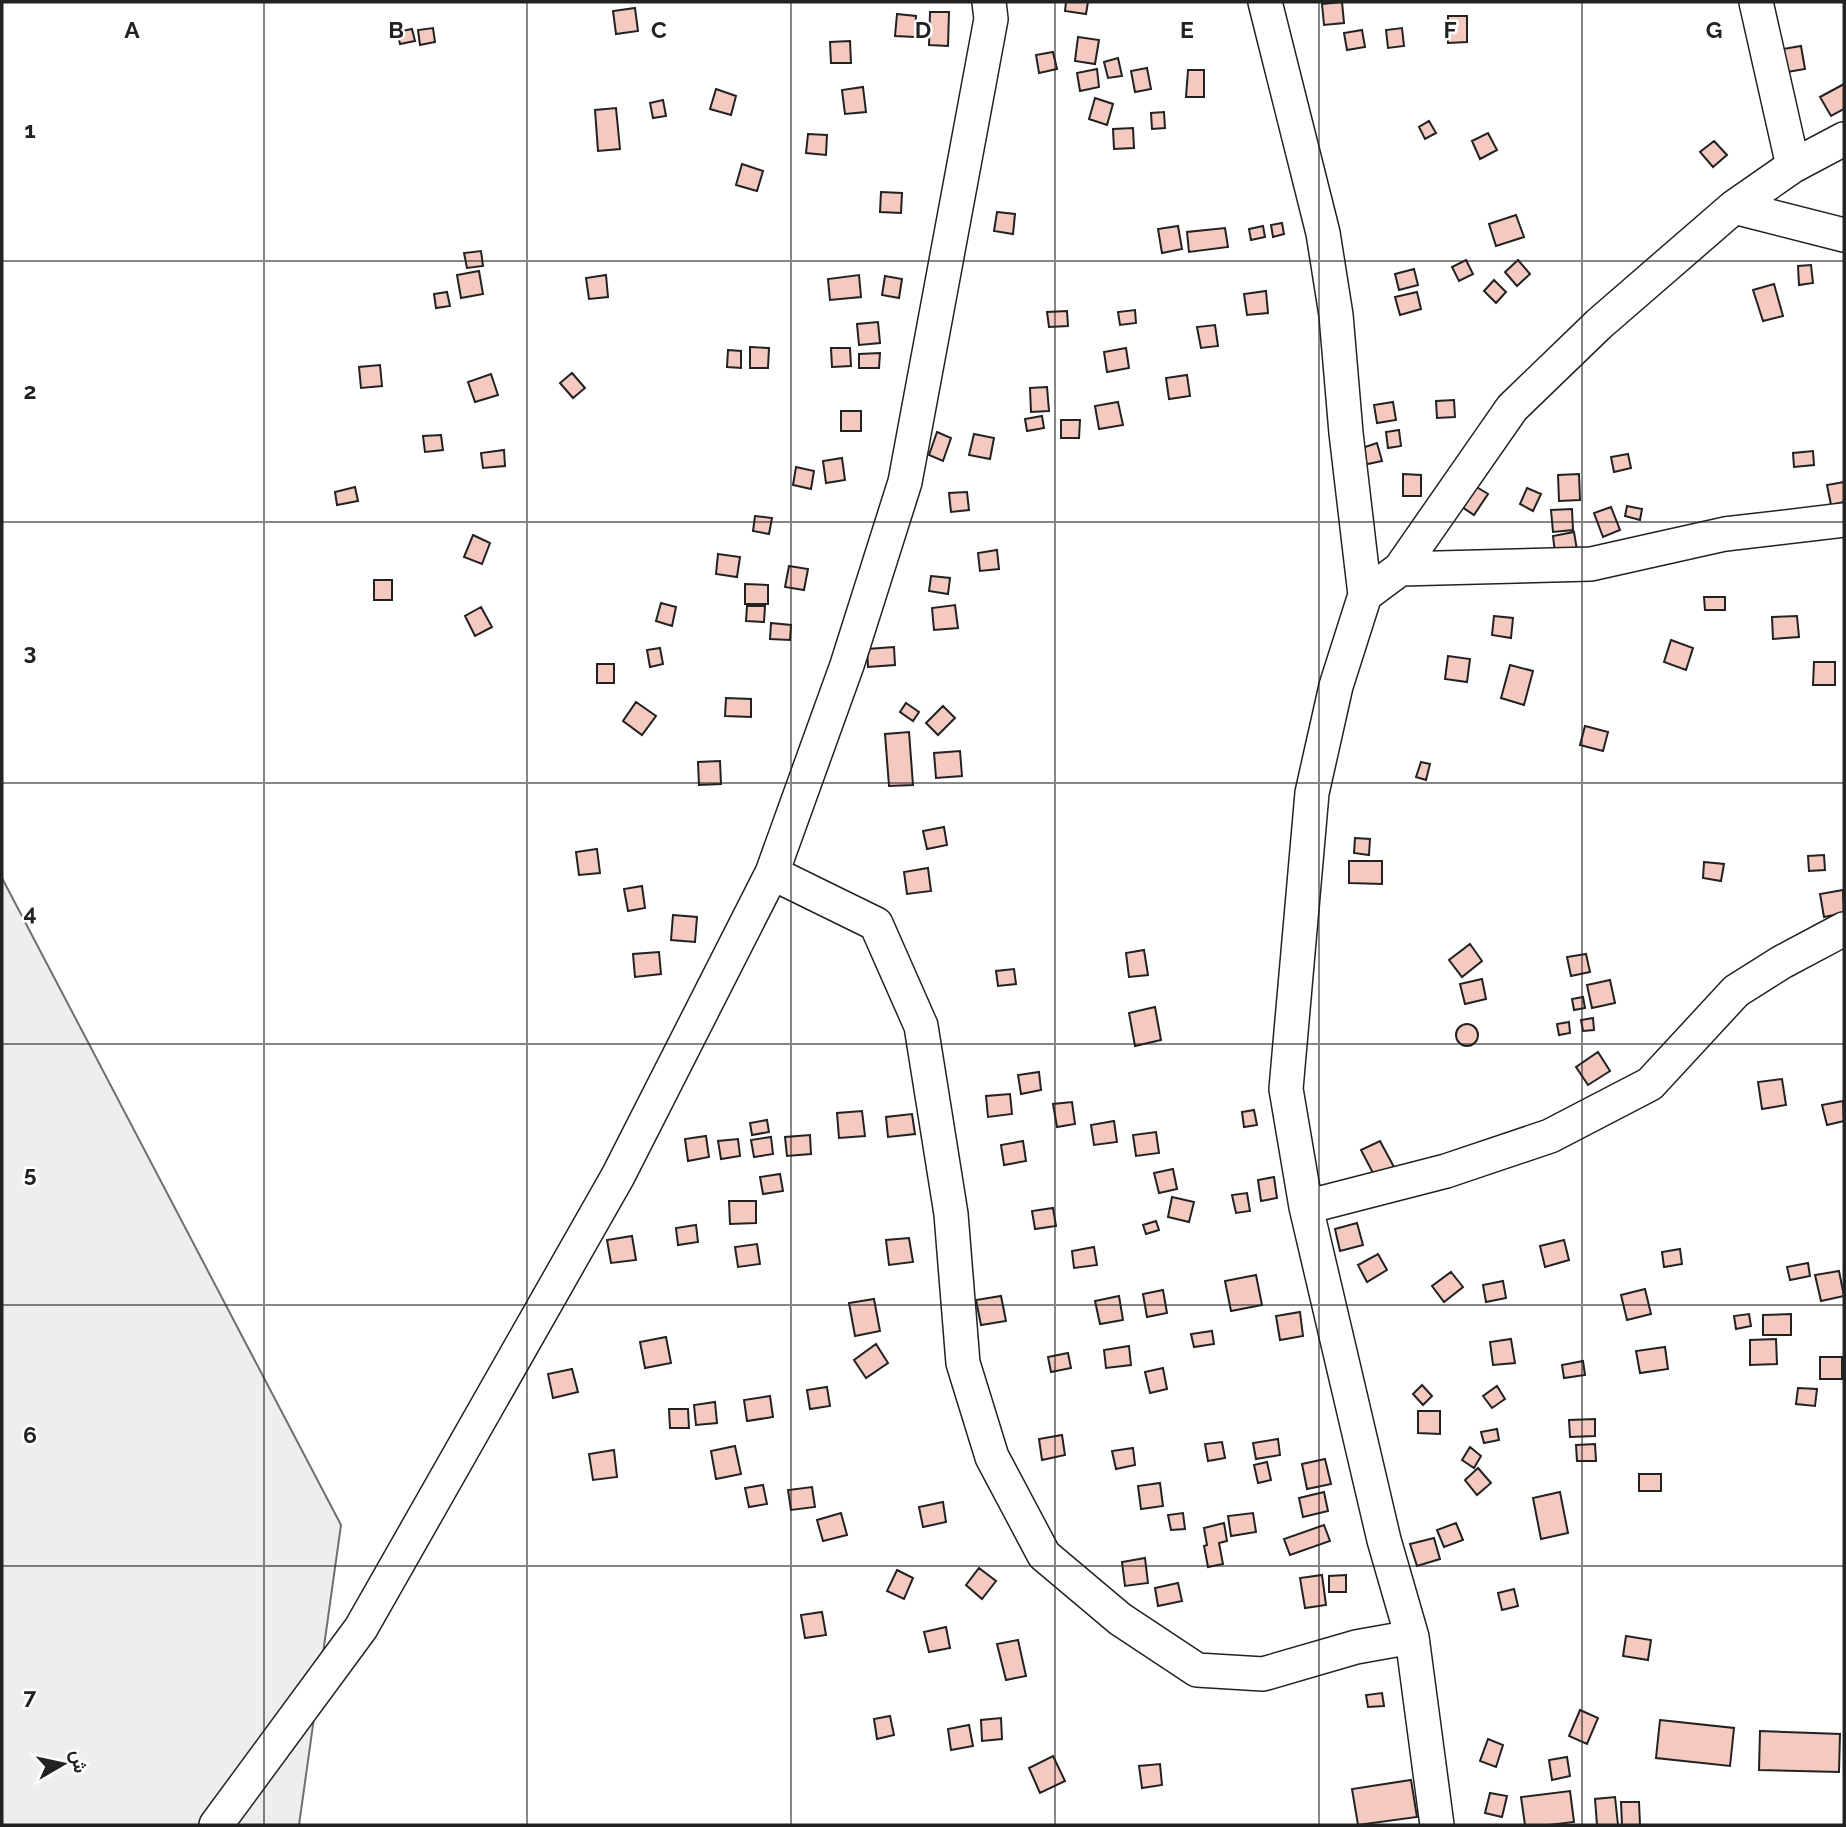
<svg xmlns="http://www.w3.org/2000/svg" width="1846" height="1827" viewBox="0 0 1846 1827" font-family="Raleway,Vazirmatn,sans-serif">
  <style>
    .green { fill: #eee; stroke: #6f6f6f; stroke-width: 2 }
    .building { fill: #f3c9c0; stroke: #222; stroke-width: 2 }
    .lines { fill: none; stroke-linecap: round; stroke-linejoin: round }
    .minor-casing { stroke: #222; stroke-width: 36 }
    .minor { stroke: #fff; stroke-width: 33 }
    .grid { fill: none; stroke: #222; stroke-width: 2; stroke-opacity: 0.55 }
    .grid-label { font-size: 23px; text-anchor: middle; font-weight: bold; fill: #222; stroke: #fff; stroke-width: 5; stroke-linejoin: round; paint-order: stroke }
  </style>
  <rect width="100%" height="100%" fill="#fff"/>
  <path class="green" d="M 2,878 L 341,1525 L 299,1825 L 2,1825 Z"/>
  <path class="building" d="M 1066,2 L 1088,2 L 1086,14 L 1065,11 Z
    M 1342,2 L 1344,23 L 1324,25 L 1322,4 Z
    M 635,8 L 638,31 L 616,34 L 613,11 Z
    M 930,12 L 949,12 L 948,46 L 929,45 Z
    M 897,14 L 916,16 L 915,37 L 895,36 Z
    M 1448,16 L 1467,16 L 1467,42 L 1448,43 Z
    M 433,28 L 435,42 L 420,45 L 418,30 Z
    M 1402,28 L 1404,46 L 1388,48 L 1386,30 Z
    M 412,29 L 415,41 L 400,44 L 397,32 Z
    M 1362,30 L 1365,47 L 1347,50 L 1344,33 Z
    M 1078,37 L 1099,40 L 1095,64 L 1075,61 Z
    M 850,41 L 851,63 L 831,63 L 830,42 Z
    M 1801,46 L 1805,69 L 1787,72 L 1783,49 Z
    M 1053,52 L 1057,69 L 1039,73 L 1036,55 Z
    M 1118,58 L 1122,76 L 1108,78 L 1104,62 Z
    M 1147,68 L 1151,89 L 1135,92 L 1131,71 Z
    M 1097,69 L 1099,87 L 1080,91 L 1077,73 Z
    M 1188,70 L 1204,70 L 1204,97 L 1186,97 Z
    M 1844,84 L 1844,109 L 1831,116 L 1820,97 Z
    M 863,87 L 866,112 L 845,114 L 842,90 Z
    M 716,89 L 736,96 L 731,115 L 710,109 Z
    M 1095,98 L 1113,104 L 1107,125 L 1089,119 Z
    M 663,100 L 666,116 L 653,118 L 650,103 Z
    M 616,108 L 620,149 L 598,151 L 595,110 Z
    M 1164,112 L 1165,128 L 1152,129 L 1151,113 Z
    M 1429,121 L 1436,133 L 1425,139 L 1419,127 Z
    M 1133,128 L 1134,148 L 1114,149 L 1113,129 Z
    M 1488,133 L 1497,150 L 1480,159 L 1472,141 Z
    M 808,134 L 827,135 L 826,155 L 806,153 Z
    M 1714,141 L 1727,155 L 1713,167 L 1700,152 Z
    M 742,164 L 763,171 L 757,191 L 736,185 Z
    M 881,192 L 902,193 L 901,213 L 880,212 Z
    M 997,212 L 1015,214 L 1013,234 L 994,231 Z
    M 1516,215 L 1524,237 L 1496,246 L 1489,224 Z
    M 1282,223 L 1284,234 L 1273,237 L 1271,225 Z
    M 1178,226 L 1182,249 L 1162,253 L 1158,229 Z
    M 1263,226 L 1265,237 L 1251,240 L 1249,229 Z
    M 1225,228 L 1228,247 L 1189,252 L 1187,232 Z
    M 481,251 L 483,266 L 467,268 L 464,253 Z
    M 1466,260 L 1473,274 L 1459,281 L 1452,267 Z
    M 1518,260 L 1530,274 L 1517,286 L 1505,272 Z
    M 1811,265 L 1813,283 L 1799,285 L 1798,266 Z
    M 1414,269 L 1418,285 L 1399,290 L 1395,274 Z
    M 479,271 L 483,294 L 461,298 L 457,275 Z
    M 606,275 L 608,297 L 589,299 L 586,278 Z
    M 859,275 L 861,297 L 830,300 L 828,279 Z
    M 885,276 L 902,279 L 899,298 L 882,295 Z
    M 1494,280 L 1506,292 L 1496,303 L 1484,291 Z
    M 1774,284 L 1783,316 L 1763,321 L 1753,290 Z
    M 1266,291 L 1268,313 L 1247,315 L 1244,294 Z
    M 447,292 L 450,306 L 436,308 L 434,294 Z
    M 1417,292 L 1421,309 L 1400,315 L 1395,297 Z
    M 1135,310 L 1136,323 L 1120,325 L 1118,312 Z
    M 1067,311 L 1068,326 L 1049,327 L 1047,312 Z
    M 878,322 L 880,343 L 859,345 L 857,324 Z
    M 1215,325 L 1218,346 L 1201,348 L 1197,327 Z
    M 750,347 L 769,348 L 768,368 L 750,368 Z
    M 831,348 L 850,348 L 851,366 L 832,367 Z
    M 1126,348 L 1129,368 L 1107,372 L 1104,352 Z
    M 728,350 L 741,351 L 741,368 L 727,367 Z
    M 880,353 L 879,368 L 859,368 L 859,354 Z
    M 380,365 L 382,386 L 361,388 L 359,367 Z
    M 572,373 L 585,388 L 573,398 L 560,383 Z
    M 491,374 L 498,395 L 475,402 L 468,382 Z
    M 1187,375 L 1190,396 L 1169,399 L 1166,378 Z
    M 1047,387 L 1049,411 L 1031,412 L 1030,388 Z
    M 1454,400 L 1455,417 L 1437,418 L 1436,401 Z
    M 1118,402 L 1123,425 L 1099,429 L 1095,406 Z
    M 1393,402 L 1396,420 L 1377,423 L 1374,405 Z
    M 841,411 L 861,411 L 861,431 L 841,431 Z
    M 1042,416 L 1044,428 L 1027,431 L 1025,419 Z
    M 1061,420 L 1080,420 L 1079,438 L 1061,438 Z
    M 1399,430 L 1401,446 L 1388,448 L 1386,432 Z
    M 937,432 L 951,438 L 943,461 L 929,455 Z
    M 974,434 L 994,438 L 990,459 L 969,455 Z
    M 441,435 L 443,450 L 425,452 L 423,436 Z
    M 1377,443 L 1382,461 L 1363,465 L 1359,449 Z
    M 504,450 L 505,466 L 483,468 L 481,453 Z
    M 1813,451 L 1814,465 L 1794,467 L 1793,453 Z
    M 1628,454 L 1631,468 L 1614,472 L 1611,457 Z
    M 842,458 L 845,480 L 826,483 L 823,461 Z
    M 796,467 L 814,471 L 811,489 L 793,485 Z
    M 1403,474 L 1421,475 L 1421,496 L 1403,496 Z
    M 1579,474 L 1580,500 L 1559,501 L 1558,475 Z
    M 1844,482 L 1844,502 L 1831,505 L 1827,485 Z
    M 1475,486 L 1488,494 L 1474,515 L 1462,507 Z
    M 355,487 L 358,501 L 337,505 L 335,492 Z
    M 1527,488 L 1541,494 L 1533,511 L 1520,504 Z
    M 967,492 L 969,510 L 951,512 L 949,493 Z
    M 1627,506 L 1642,509 L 1640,520 L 1625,516 Z
    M 1611,507 L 1620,530 L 1603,537 L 1594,513 Z
    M 1572,509 L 1573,530 L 1553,532 L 1551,510 Z
    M 755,516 L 772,518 L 769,534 L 753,531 Z
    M 1574,532 L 1577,550 L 1555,553 L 1553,536 Z
    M 473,535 L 490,543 L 482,564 L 464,557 Z
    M 997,550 L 999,569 L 980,571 L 978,553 Z
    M 718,554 L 740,557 L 737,577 L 716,574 Z
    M 789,566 L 808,569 L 804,590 L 785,587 Z
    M 931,576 L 950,578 L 948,594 L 929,591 Z
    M 374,580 L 392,580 L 392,600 L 374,600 Z
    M 745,584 L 768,585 L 768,604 L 745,604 Z
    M 1704,597 L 1725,597 L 1725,610 L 1705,610 Z
    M 661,603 L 676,607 L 672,626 L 656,621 Z
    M 955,605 L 958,628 L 934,630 L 932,608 Z
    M 747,606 L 765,606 L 764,622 L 746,621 Z
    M 481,607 L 492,627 L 475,636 L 465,616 Z
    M 1494,616 L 1513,618 L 1511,638 L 1492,635 Z
    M 1797,616 L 1799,637 L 1773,639 L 1772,617 Z
    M 771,623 L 791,625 L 790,640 L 770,639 Z
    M 1671,640 L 1693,648 L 1686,670 L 1664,662 Z
    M 894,647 L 895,665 L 868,667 L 867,649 Z
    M 660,648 L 663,664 L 650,667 L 647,650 Z
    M 1448,656 L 1470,659 L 1467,682 L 1445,679 Z
    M 1814,662 L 1835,662 L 1835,685 L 1813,685 Z
    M 597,664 L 614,664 L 614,683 L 597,683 Z
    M 1510,665 L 1533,671 L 1524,705 L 1501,698 Z
    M 726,698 L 751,699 L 751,717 L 725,716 Z
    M 636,702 L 656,716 L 642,735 L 623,721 Z
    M 906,703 L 919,712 L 913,721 L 900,712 Z
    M 943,706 L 955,718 L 938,735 L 926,723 Z
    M 1585,726 L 1608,732 L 1603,751 L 1580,745 Z
    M 909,732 L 913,785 L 889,786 L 885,734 Z
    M 960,751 L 962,776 L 936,778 L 934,753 Z
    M 720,761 L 721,784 L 699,785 L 698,762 Z
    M 1421,762 L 1430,764 L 1426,780 L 1416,777 Z
    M 944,827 L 947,845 L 927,849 L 923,831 Z
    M 1355,838 L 1370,839 L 1369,855 L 1354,853 Z
    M 597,849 L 600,873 L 579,875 L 576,852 Z
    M 1824,855 L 1825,870 L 1809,871 L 1808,856 Z
    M 1349,861 L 1382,861 L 1382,884 L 1349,883 Z
    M 1704,862 L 1724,864 L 1721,881 L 1703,878 Z
    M 928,868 L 931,891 L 907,894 L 904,872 Z
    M 642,886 L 645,908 L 628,911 L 624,889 Z
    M 1843,890 L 1844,913 L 1824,917 L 1820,894 Z
    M 673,915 L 697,917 L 695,942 L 671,940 Z
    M 1470,944 L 1482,961 L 1462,977 L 1449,960 Z
    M 1144,950 L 1148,975 L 1129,977 L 1126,953 Z
    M 659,952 L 661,974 L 635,977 L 633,954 Z
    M 1586,954 L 1590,972 L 1571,976 L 1567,957 Z
    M 1014,969 L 1016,984 L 998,986 L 996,971 Z
    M 1482,979 L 1486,999 L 1465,1004 L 1460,984 Z
    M 1610,980 L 1615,1003 L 1592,1008 L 1587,985 Z
    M 1583,997 L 1585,1008 L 1574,1010 L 1572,999 Z
    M 1155,1007 L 1161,1040 L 1135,1046 L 1129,1013 Z
    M 1593,1018 L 1594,1030 L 1583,1031 L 1581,1020 Z
    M 1569,1022 L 1570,1033 L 1559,1035 L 1557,1024 Z
    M1456 1035a11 11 0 1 1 22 0a11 11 0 1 1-22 0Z
    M 1598,1052 L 1610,1071 L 1588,1085 L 1576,1067 Z
    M 1039,1072 L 1041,1090 L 1021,1094 L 1018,1075 Z
    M 1782,1079 L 1786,1105 L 1762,1109 L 1758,1082 Z
    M 1010,1094 L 1012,1114 L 988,1117 L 986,1096 Z
    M 1843,1101 L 1844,1121 L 1827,1125 L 1822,1105 Z
    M 1072,1102 L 1075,1124 L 1057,1127 L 1053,1104 Z
    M 1254,1110 L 1257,1125 L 1244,1127 L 1242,1112 Z
    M 862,1111 L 865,1136 L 839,1138 L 837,1113 Z
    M 912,1114 L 915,1134 L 888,1137 L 886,1117 Z
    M 767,1120 L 769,1132 L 752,1135 L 750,1123 Z
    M 1114,1121 L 1117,1142 L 1094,1145 L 1091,1125 Z
    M 1156,1132 L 1159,1153 L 1136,1156 L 1133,1135 Z
    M 810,1135 L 811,1154 L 787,1156 L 785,1137 Z
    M 706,1136 L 709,1157 L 688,1161 L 685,1139 Z
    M 771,1137 L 773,1154 L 754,1157 L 751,1140 Z
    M 738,1139 L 740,1156 L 721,1159 L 718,1141 Z
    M 1023,1141 L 1026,1161 L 1004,1165 L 1001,1145 Z
    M 1380,1141 L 1394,1167 L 1375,1177 L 1361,1150 Z
    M 1173,1169 L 1177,1189 L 1159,1193 L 1154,1173 Z
    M 780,1174 L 783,1191 L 763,1194 L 760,1177 Z
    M 1274,1177 L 1277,1198 L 1261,1201 L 1258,1180 Z
    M 1247,1193 L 1250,1211 L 1236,1213 L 1232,1195 Z
    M 1172,1197 L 1194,1202 L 1189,1222 L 1168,1217 Z
    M 729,1201 L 756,1201 L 756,1223 L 730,1224 Z
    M 1053,1208 L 1056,1226 L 1035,1229 L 1032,1211 Z
    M 1156,1221 L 1159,1230 L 1146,1234 L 1143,1225 Z
    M 1357,1223 L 1363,1245 L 1340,1251 L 1335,1229 Z
    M 696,1225 L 698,1242 L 678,1245 L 676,1228 Z
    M 632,1236 L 636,1260 L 611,1263 L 607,1240 Z
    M 909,1238 L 913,1262 L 889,1265 L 886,1240 Z
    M 1564,1240 L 1569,1260 L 1545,1267 L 1540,1246 Z
    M 757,1244 L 760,1264 L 738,1267 L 735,1247 Z
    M 1094,1247 L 1097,1265 L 1074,1268 L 1072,1251 Z
    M 1680,1249 L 1682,1264 L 1664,1267 L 1662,1252 Z
    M 1378,1254 L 1387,1270 L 1367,1282 L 1358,1265 Z
    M 1808,1263 L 1810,1276 L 1790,1280 L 1787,1267 Z
    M 1839,1271 L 1844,1296 L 1821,1301 L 1815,1275 Z
    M 1451,1272 L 1463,1287 L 1444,1302 L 1432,1286 Z
    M 1256,1275 L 1262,1305 L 1231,1311 L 1225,1281 Z
    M 1503,1281 L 1506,1298 L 1486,1302 L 1483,1285 Z
    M 1645,1289 L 1651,1314 L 1627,1320 L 1621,1295 Z
    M 1163,1290 L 1167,1313 L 1147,1317 L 1143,1294 Z
    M 1001,1296 L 1006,1321 L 981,1325 L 976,1300 Z
    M 1119,1296 L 1123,1320 L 1100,1324 L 1095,1301 Z
    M 874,1299 L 880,1331 L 855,1336 L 849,1303 Z
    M 1300,1312 L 1303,1336 L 1280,1340 L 1276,1316 Z
    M 1749,1314 L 1751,1326 L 1736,1329 L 1734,1316 Z
    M 1791,1314 L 1791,1335 L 1763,1335 L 1763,1315 Z
    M 1212,1331 L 1214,1344 L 1194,1347 L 1191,1334 Z
    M 666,1337 L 671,1363 L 645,1368 L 640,1342 Z
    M 1511,1339 L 1515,1363 L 1493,1365 L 1490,1342 Z
    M 1776,1339 L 1777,1364 L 1750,1365 L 1750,1340 Z
    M 876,1344 L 888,1363 L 866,1378 L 854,1360 Z
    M 1129,1346 L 1131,1365 L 1106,1368 L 1104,1350 Z
    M 1665,1347 L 1668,1369 L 1640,1373 L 1636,1351 Z
    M 1068,1353 L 1071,1368 L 1051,1372 L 1048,1357 Z
    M 1820,1357 L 1842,1357 L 1842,1379 L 1820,1379 Z
    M 1583,1361 L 1585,1375 L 1564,1378 L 1562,1365 Z
    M 1163,1368 L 1167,1389 L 1150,1393 L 1145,1372 Z
    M 572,1369 L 578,1392 L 553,1398 L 548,1374 Z
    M 1422,1385 L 1432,1396 L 1423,1405 L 1413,1394 Z
    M 1497,1386 L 1505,1399 L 1492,1408 L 1483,1396 Z
    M 827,1387 L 830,1406 L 810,1409 L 807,1390 Z
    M 1798,1388 L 1817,1389 L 1815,1406 L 1796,1404 Z
    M 770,1396 L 773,1417 L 747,1421 L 744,1400 Z
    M 715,1402 L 717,1423 L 696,1425 L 694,1405 Z
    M 669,1409 L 688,1409 L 689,1428 L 670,1428 Z
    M 1418,1411 L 1440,1411 L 1440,1434 L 1418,1433 Z
    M 1595,1419 L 1595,1436 L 1570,1437 L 1569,1420 Z
    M 1497,1429 L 1499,1440 L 1484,1443 L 1481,1432 Z
    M 1062,1435 L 1065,1455 L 1042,1460 L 1039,1439 Z
    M 1278,1439 L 1280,1455 L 1256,1459 L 1253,1443 Z
    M 1222,1442 L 1225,1458 L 1208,1461 L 1205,1444 Z
    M 1595,1444 L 1596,1461 L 1577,1461 L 1576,1445 Z
    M 735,1446 L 741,1474 L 716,1479 L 711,1451 Z
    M 1470,1447 L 1481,1456 L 1474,1468 L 1462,1460 Z
    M 1133,1448 L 1135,1465 L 1116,1469 L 1112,1451 Z
    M 614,1450 L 617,1477 L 593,1480 L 589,1454 Z
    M 1325,1459 L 1331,1484 L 1307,1489 L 1302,1464 Z
    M 1267,1462 L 1271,1480 L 1258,1483 L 1254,1465 Z
    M 1478,1468 L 1491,1483 L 1477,1495 L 1465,1480 Z
    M 1639,1474 L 1661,1474 L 1661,1491 L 1639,1491 Z
    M 1160,1483 L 1163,1506 L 1141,1509 L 1138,1486 Z
    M 763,1485 L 767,1504 L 749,1507 L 745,1488 Z
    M 812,1487 L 815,1507 L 791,1510 L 788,1490 Z
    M 1324,1492 L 1328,1511 L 1303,1517 L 1299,1498 Z
    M 1560,1492 L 1568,1533 L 1541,1539 L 1533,1498 Z
    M 943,1502 L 946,1522 L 923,1527 L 919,1507 Z
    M 841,1513 L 847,1535 L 823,1541 L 817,1520 Z
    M 1183,1513 L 1185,1529 L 1171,1530 L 1168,1515 Z
    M 1253,1513 L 1256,1532 L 1231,1536 L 1228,1516 Z
    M 1224,1523 L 1227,1541 L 1219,1543 L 1223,1564 L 1208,1567 L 1204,1546 L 1207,1545 L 1204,1528 Z
    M 1456,1523 L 1463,1540 L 1444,1547 L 1437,1530 Z
    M 1324,1525 L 1330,1541 L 1290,1555 L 1284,1539 Z
    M 1434,1538 L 1440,1559 L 1417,1566 L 1410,1544 Z
    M 1145,1558 L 1148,1583 L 1125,1586 L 1122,1562 Z
    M 979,1568 L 996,1581 L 982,1599 L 966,1585 Z
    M 897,1570 L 913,1578 L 904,1599 L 887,1591 Z
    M 1322,1575 L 1326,1605 L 1305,1608 L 1300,1578 Z
    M 1346,1575 L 1346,1592 L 1329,1592 L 1329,1576 Z
    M 1178,1583 L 1182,1601 L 1158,1606 L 1155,1588 Z
    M 1514,1589 L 1518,1606 L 1502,1610 L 1498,1593 Z
    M 822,1612 L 826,1635 L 805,1638 L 801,1615 Z
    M 946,1627 L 950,1648 L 929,1652 L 924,1632 Z
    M 1626,1636 L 1651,1640 L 1648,1660 L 1623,1656 Z
    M 1018,1640 L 1026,1676 L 1006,1680 L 997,1644 Z
    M 1382,1693 L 1384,1706 L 1368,1707 L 1366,1695 Z
    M 1580,1710 L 1598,1718 L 1587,1744 L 1569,1736 Z
    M 890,1716 L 894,1735 L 877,1739 L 874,1719 Z
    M 1001,1718 L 1002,1739 L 982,1741 L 981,1720 Z
    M 1660,1720 L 1734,1728 L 1730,1766 L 1656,1758 Z
    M 969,1725 L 973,1746 L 951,1750 L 948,1729 Z
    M 1760,1731 L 1840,1734 L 1839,1772 L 1759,1770 Z
    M 1488,1739 L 1503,1745 L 1496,1767 L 1480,1761 Z
    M 1053,1756 L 1065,1781 L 1040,1793 L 1029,1768 Z
    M 1567,1757 L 1570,1776 L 1552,1780 L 1549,1760 Z
    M 1160,1764 L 1162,1785 L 1142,1788 L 1139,1766 Z
    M 1411,1780 L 1417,1817 L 1358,1825 L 1352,1789 Z
    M 1570,1791 L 1574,1822 L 1549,1825 L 1525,1825 L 1521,1797 Z
    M 1490,1793 L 1507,1796 L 1502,1817 L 1485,1813 Z
    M 1615,1797 L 1618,1825 L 1597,1825 L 1595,1799 Z
    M 1621,1802 L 1639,1802 L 1640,1825 L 1622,1825 Z"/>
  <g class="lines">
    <g class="minor-casing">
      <path id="minor" d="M 1265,2 L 1323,233 L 1336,315 L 1346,433 L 1365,595
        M 1756,2 L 1793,166
        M 1734,207 L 1844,235
        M 1400,569 L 1591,564 L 1725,534 L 1844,520
        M 772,873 L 876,924 L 921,1026 L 951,1214 L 963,1363 L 992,1457 L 1044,1555 L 1120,1619 L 1197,1670 L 1263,1674 L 1356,1647 L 1412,1637
        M 1306,1207 L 1446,1171 L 1550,1136 L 1650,1084 L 1736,991 L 1782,962 L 1844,929
        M 216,1825 L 361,1628 L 618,1176 L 772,873 L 847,665 L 905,482 L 991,19 L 989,2
        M 1437,1825 L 1412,1637 L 1384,1540 L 1306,1207 L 1286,1089 L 1312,793 L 1336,686 L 1365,595 L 1400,569 L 1512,408 L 1599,324 L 1734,207 L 1793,166 L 1844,139"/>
    </g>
    <use href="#minor" class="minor"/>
  </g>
  <path class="grid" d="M 264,2 L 264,1825M 527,2 L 527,1825M 791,2 L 791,1825M 1055,2 L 1055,1825M 1319,2 L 1319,1825M 1582,2 L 1582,1825M 2,261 L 1844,261M 2,522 L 1844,522M 2,783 L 1844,783M 2,1044 L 1844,1044M 2,1305 L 1844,1305M 2,1566 L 1844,1566"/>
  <g class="grid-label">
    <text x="132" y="38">A</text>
    <text x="396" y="38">B</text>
    <text x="659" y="38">C</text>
    <text x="923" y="38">D</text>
    <text x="1187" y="38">E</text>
    <text x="1450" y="38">F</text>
    <text x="1714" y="38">G</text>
    <text x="30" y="138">1</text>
    <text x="30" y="399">2</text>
    <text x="30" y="660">3</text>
    <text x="30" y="921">4</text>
    <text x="30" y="1182">5</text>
    <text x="30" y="1443">6</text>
    <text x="30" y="1704">7</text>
  </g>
  <rect width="1846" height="1827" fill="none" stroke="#222222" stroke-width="7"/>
  <g transform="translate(63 1764) rotate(81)" stroke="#ffffff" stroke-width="5" paint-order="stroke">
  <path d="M0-5L12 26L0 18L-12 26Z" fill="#222222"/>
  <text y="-10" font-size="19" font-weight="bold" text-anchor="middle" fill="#222222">ش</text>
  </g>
</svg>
